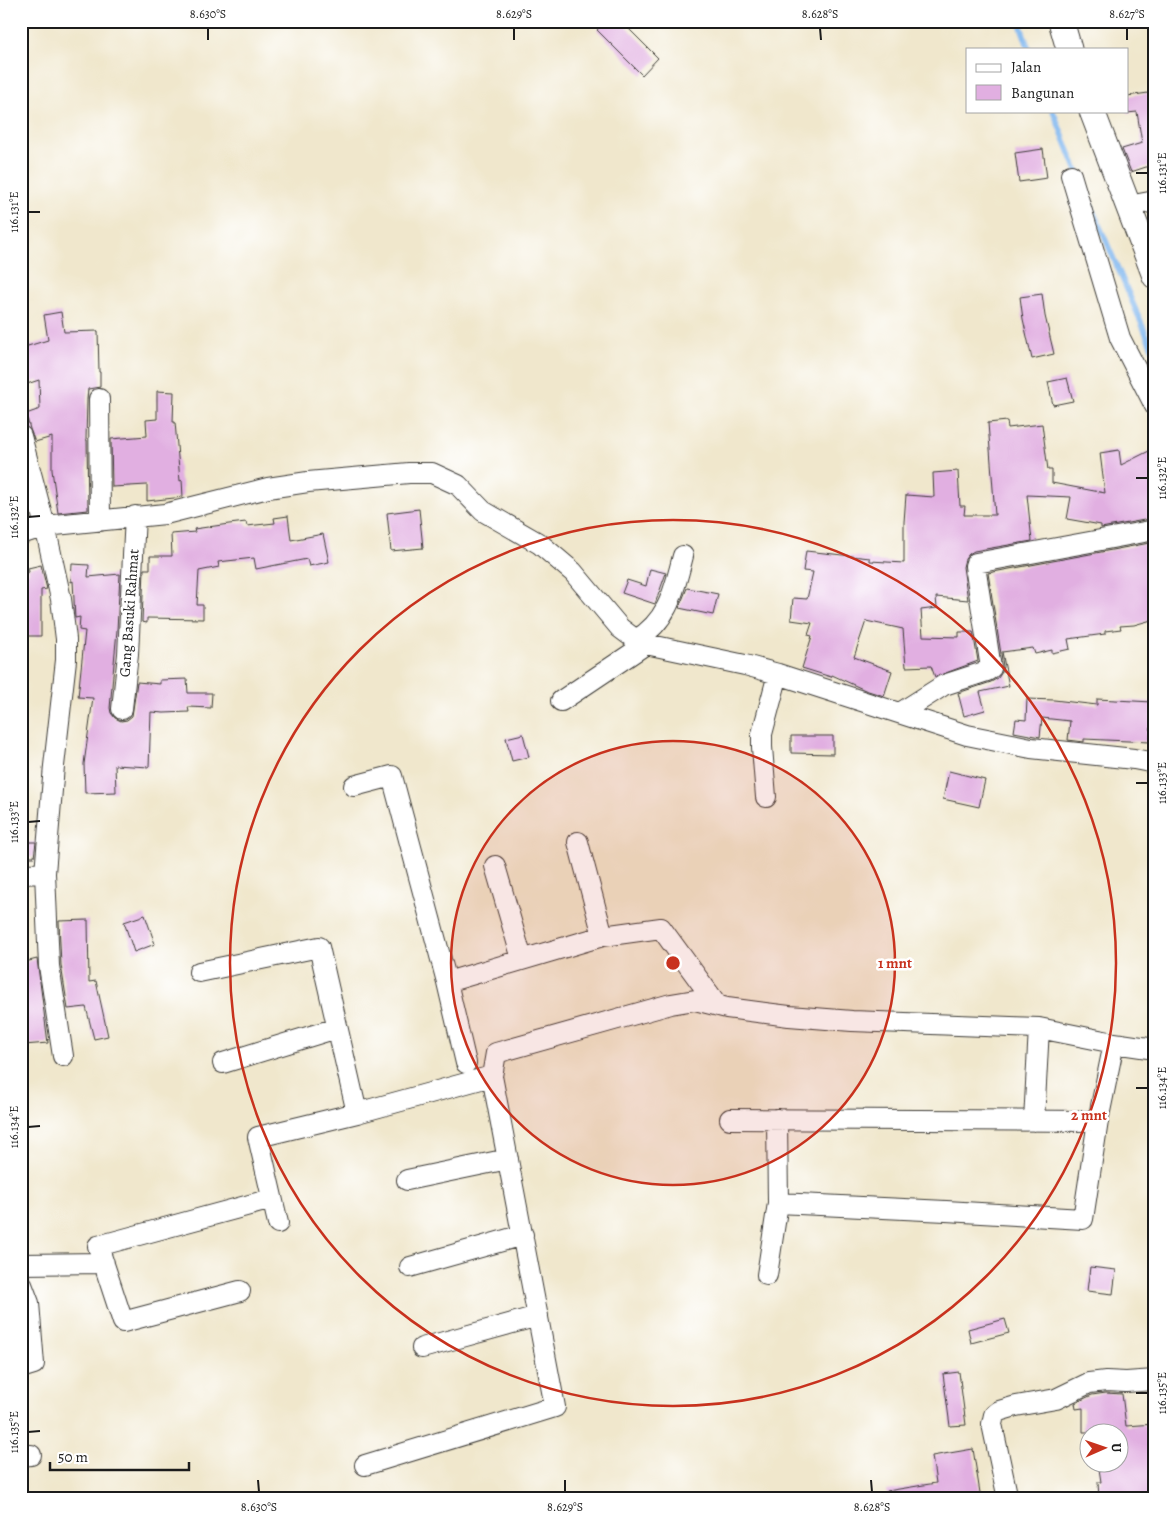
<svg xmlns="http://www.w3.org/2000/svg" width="1176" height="1520" viewBox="0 0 1176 1520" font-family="Alegreya,serif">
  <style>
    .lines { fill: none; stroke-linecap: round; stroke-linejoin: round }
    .stream { stroke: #7eb6ee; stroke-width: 5.5 }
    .building { fill: #e1afe1 }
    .minor-casing { stroke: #3c3a36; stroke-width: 22 }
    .tertiary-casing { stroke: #3c3a36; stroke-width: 27 }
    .minor { stroke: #fff; stroke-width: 20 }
    .tertiary { stroke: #fff; stroke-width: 25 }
    .ticks { fill: none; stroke: #1c1c1c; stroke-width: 2 }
    .ring { fill: none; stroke: #c8321e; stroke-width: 2.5 }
    .labels { text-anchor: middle; stroke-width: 5; stroke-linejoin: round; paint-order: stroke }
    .street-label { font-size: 15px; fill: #1c1c1c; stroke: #fff }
    .centre { fill: #c8321e; stroke: #fff; stroke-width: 2.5 }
    .ring-label { font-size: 15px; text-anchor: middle; font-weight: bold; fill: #c8321e; stroke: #fff; stroke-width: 5; stroke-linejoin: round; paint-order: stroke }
    .neatline { fill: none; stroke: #1c1c1c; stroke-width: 2 }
    .ticks-label { font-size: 12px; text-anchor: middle; fill: #1c1c1c }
  </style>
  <rect width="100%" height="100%" fill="#fff"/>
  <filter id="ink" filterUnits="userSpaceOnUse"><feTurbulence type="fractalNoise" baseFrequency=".02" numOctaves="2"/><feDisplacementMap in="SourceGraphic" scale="10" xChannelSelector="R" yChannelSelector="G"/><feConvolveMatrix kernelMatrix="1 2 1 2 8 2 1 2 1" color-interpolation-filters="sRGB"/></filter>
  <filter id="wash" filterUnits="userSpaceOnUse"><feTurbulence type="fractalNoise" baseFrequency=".0096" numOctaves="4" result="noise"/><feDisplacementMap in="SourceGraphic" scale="20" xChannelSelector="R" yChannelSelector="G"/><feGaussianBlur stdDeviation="1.12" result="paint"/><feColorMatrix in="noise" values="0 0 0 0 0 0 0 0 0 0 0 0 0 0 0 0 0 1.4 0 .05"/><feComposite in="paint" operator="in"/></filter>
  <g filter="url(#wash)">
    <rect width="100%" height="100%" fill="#f0e7cc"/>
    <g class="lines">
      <path class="stream" d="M 1019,21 L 1029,49
        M 1053,111 L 1077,171
        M 1086,194 L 1155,355"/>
    </g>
    <g id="blocks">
      <path class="building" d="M 605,21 L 621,21 L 658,58 L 642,75 L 597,30 Z
        M 1155,92 L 1155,167 L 1146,167 L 1131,172 L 1122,149 L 1142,143 L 1137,112 L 1127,113 L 1127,96 Z
        M 1043,149 L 1047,178 L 1019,182 L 1015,153 Z
        M 1042,294 L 1045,316 L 1054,354 L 1032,359 L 1023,319 L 1020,297 Z
        M 61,312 L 64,332 L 98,331 L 99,372 L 100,372 L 100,387 L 88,389 L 87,399 L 86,440 L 87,440 L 88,510 L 58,513 L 52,470 L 52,437 L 35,442 L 30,429 L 26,414 L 40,409 L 39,380 L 21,386 L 21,348 L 48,340 L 44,315 Z
        M 1067,378 L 1073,401 L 1053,405 L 1048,382 Z
        M 157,391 L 174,392 L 173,422 L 175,422 L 180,481 L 182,480 L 183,497 L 147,501 L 147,485 L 112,487 L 111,439 L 147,436 L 146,420 L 157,419 Z
        M 1007,421 L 1008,428 L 1042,424 L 1048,470 L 1052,470 L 1052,483 L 1105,493 L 1100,453 L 1119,450 L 1121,465 L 1155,448 L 1155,518 L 1101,528 L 1101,525 L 1067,519 L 1071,497 L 1027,495 L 1032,541 L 974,551 L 969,554 L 965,559 L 963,567 L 968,600 L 936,597 L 937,608 L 921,610 L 923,636 L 959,637 L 959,632 L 973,632 L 978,661 L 935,677 L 931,666 L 906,667 L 903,629 L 866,621 L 854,657 L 892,671 L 884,696 L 865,690 L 832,675 L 831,677 L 802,668 L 812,636 L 808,635 L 812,623 L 791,620 L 793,598 L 807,599 L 813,572 L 803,571 L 806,551 L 870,558 L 870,561 L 904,563 L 904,522 L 906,495 L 934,497 L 933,473 L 958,471 L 960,506 L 965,506 L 964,515 L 995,515 L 988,423 Z
        M 419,509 L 423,548 L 391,551 L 387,513 Z
        M 288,516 L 291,540 L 323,534 L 329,562 L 309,566 L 307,559 L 256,569 L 254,558 L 218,562 L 219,567 L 199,571 L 197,605 L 203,605 L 203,619 L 147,618 L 147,623 L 142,622 L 144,569 L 150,569 L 150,556 L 172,556 L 171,534 L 195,532 L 194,529 L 229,524 L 246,522 L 247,526 L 275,523 L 274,518 Z
        M 1155,542 L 1155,619 L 1134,625 L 1120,626 L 1121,629 L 1105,631 L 1105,634 L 1068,639 L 1070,649 L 1052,653 L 1052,650 L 1035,654 L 1033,648 L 1002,652 L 1009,686 L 980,692 L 985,710 L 964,716 L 958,693 L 991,682 L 998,678 L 1002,672 L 1003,666 L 988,573 Z
        M 72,564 L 89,565 L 88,577 L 120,574 L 117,630 L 110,708 L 111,713 L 115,718 L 121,721 L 127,720 L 132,716 L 137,682 L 160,684 L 160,680 L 187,679 L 188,693 L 212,693 L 211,708 L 188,707 L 189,712 L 164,713 L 151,712 L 149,767 L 115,765 L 116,792 L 85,793 L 84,764 L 93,698 L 78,697 L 85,631 L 79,630 L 80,617 L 75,618 L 73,581 L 71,582 Z
        M 41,565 L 47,589 L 41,590 L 41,636 L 21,636 L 21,575 L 29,572 L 28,568 Z
        M 650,569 L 666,573 L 655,604 L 622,593 L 627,580 L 646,586 Z
        M 687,588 L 718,594 L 713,615 L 679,608 Z
        M 1027,699 L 1054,700 L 1097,705 L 1097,699 L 1152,702 L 1150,742 L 1084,739 L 1084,742 L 1068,740 L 1070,721 L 1042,718 L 1040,737 L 1014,732 L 1016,719 L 1026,720 Z
        M 523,734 L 529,757 L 512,761 L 506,738 Z
        M 791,736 L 833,736 L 833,754 L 791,753 Z
        M 949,771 L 985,780 L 979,807 L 943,799 Z
        M 21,842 L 36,842 L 34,857 L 21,857 Z
        M 145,915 L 155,944 L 134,952 L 124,922 Z
        M 88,920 L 89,982 L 96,981 L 108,1036 L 94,1039 L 86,1007 L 68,1009 L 61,965 L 59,921 Z
        M 37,959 L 48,1043 L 24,1045 L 21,1016 L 21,963 Z
        M 1090,1267 L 1116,1270 L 1113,1294 L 1087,1291 Z
        M 1005,1319 L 1009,1333 L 971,1343 L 968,1329 Z
        M 959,1372 L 966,1425 L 950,1426 L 943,1374 Z
        M 1106,1393 L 1122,1394 L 1126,1426 L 1155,1424 L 1155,1496 L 1134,1499 L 1099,1499 L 1098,1482 L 1101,1482 L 1098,1462 L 1118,1462 L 1118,1432 L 1083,1432 L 1083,1408 L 1076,1409 L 1075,1403 L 1092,1395 Z
        M 973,1449 L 981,1499 L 888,1499 L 887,1491 L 936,1483 L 932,1456 Z"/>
    </g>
  </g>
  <g filter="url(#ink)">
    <use href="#blocks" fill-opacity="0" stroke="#3c3a36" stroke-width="1"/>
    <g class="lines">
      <g class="minor-casing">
        <path id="minor" d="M 1071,175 L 1120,338 L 1155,406
          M 1128,206 L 1155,201
          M 99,399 L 100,521
          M 21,436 L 45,526 L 61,599 L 66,639 L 66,660 L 54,766 L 45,873 L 49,966 L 63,1056
          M 21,534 L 45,526 L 165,514 L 268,488 L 308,482 L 409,473 L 432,473 L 458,485 L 483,511 L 540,544 L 573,572 L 620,628 L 636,640 L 646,644 L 745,665 L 778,674 L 967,735 L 1031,748 L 1134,759 L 1155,763
          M 636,640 C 669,620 674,590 683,556
          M 561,701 L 646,644
          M 122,709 L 128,654 L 135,516
          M 900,713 L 944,685 L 987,671 L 991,668 L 975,566 L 976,563 L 1155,530
          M 354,786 L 392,776 L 447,982 L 466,1063
          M 766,797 L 762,747 L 762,734 L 778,674
          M 578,842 L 603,936
          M 495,866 L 522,959
          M 21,874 L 45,873
          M 199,972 L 319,947 L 357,1113
          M 447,982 L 603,936 L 661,928 L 718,1006
          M 223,1063 L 337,1028
          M 730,1119 L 1098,1121
          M 1034,1121 L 1039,1028
          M 407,1180 L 508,1159
          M 778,1203 L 946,1211 L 1083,1219 L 1098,1121 L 1114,1043
          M 278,1223 L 258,1137 L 357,1113 L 492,1076
          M 21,1264 L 104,1263
          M 410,1267 L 523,1235
          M 767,1275 L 778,1203 L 777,1119
          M 21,1282 L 29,1303 L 34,1364 L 21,1368
          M 240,1291 L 123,1322 L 98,1246 L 272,1199
          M 422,1348 L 538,1316
          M 21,1456 L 31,1455
          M 365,1465 L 555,1407 L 492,1076 L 496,1053 L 671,1004 L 695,1000 L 727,1008 L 789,1016 L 852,1021 L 1039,1028 L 1114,1043 L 1155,1049
          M 1008,1499 L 992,1424 L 994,1415 L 999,1411 L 1016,1406 L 1056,1399 L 1089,1383 L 1106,1381 L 1126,1382 L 1155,1380"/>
      </g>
      <g class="tertiary-casing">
        <path id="tertiary" d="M 1061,21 L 1069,49
          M 1092,111 L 1155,276"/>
      </g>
      <use href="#minor" class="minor"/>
      <use href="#tertiary" class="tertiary"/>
    </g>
  </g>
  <path class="ticks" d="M 208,28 L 208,40M 514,28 L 514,40M 820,28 L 821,40M 1127,28 L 1127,40M 1136,173 L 1148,173M 28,212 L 40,212M 1136,478 L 1148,478M 28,517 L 40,516M 1136,783 L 1148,783M 28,822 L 40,821M 1136,1088 L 1148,1088M 28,1127 L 40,1126M 1136,1393 L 1148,1393M 28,1432 L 40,1431M 258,1480 L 259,1492M 565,1480 L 565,1492M 871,1480 L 872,1492"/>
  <circle cx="673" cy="963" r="222" fill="#c8321e" fill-opacity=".12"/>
  <g class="ring">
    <circle cx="673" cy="963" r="222"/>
    <circle cx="673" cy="963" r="443"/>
  </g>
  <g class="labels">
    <g class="street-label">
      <text transform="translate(129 613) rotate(-86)" y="5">Gang Basuki Rahmat</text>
    </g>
  </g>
  <circle cx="673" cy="963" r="8" class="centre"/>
  <g class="ring-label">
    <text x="895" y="968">1 mnt</text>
    <text x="1089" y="1120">2 mnt</text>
  </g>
  <rect width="1176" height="1520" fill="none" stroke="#fff" stroke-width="55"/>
  <rect x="966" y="48" width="162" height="65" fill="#ffffff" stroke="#a4a4a4"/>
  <rect x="976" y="64" width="25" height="8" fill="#ffffff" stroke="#a4a4a4"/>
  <text x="1011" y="72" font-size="15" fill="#1c1c1c">Jalan</text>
  <rect x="976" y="85" width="25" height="15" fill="#e1afe1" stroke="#a4a4a4"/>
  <text x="1011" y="98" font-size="15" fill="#1c1c1c">Bangunan</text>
  <g transform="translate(1104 1448) rotate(88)"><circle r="24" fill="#ffffff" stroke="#a4a4a4"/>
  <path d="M0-4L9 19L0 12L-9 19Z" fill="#c8321e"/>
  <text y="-8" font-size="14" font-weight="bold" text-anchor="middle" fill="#1c1c1c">U</text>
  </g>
  <path d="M50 1462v8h139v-8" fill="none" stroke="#1c1c1c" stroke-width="2.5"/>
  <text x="58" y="1462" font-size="15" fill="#1c1c1c" stroke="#ffffff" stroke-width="4" paint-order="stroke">50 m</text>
  <rect x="28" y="28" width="1120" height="1464" class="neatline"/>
  <g class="ticks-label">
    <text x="208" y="18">8.630°S</text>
    <text x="514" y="18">8.629°S</text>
    <text x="820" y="18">8.628°S</text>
    <text x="1127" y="18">8.627°S</text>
    <text transform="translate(1162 173) rotate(-90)" y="4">116.131°E</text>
    <text transform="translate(14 212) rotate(-90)" y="4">116.131°E</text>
    <text transform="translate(1162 478) rotate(-90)" y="4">116.132°E</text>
    <text transform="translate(14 517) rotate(-90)" y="4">116.132°E</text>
    <text transform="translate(1162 783) rotate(-90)" y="4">116.133°E</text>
    <text transform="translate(14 822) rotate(-90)" y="4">116.133°E</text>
    <text transform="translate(1162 1088) rotate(-90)" y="4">116.134°E</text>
    <text transform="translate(14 1127) rotate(-90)" y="4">116.134°E</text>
    <text transform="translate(1162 1393) rotate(-90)" y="4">116.135°E</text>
    <text transform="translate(14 1432) rotate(-90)" y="4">116.135°E</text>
    <text x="259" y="1511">8.630°S</text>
    <text x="565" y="1511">8.629°S</text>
    <text x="872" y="1511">8.628°S</text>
  </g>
</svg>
